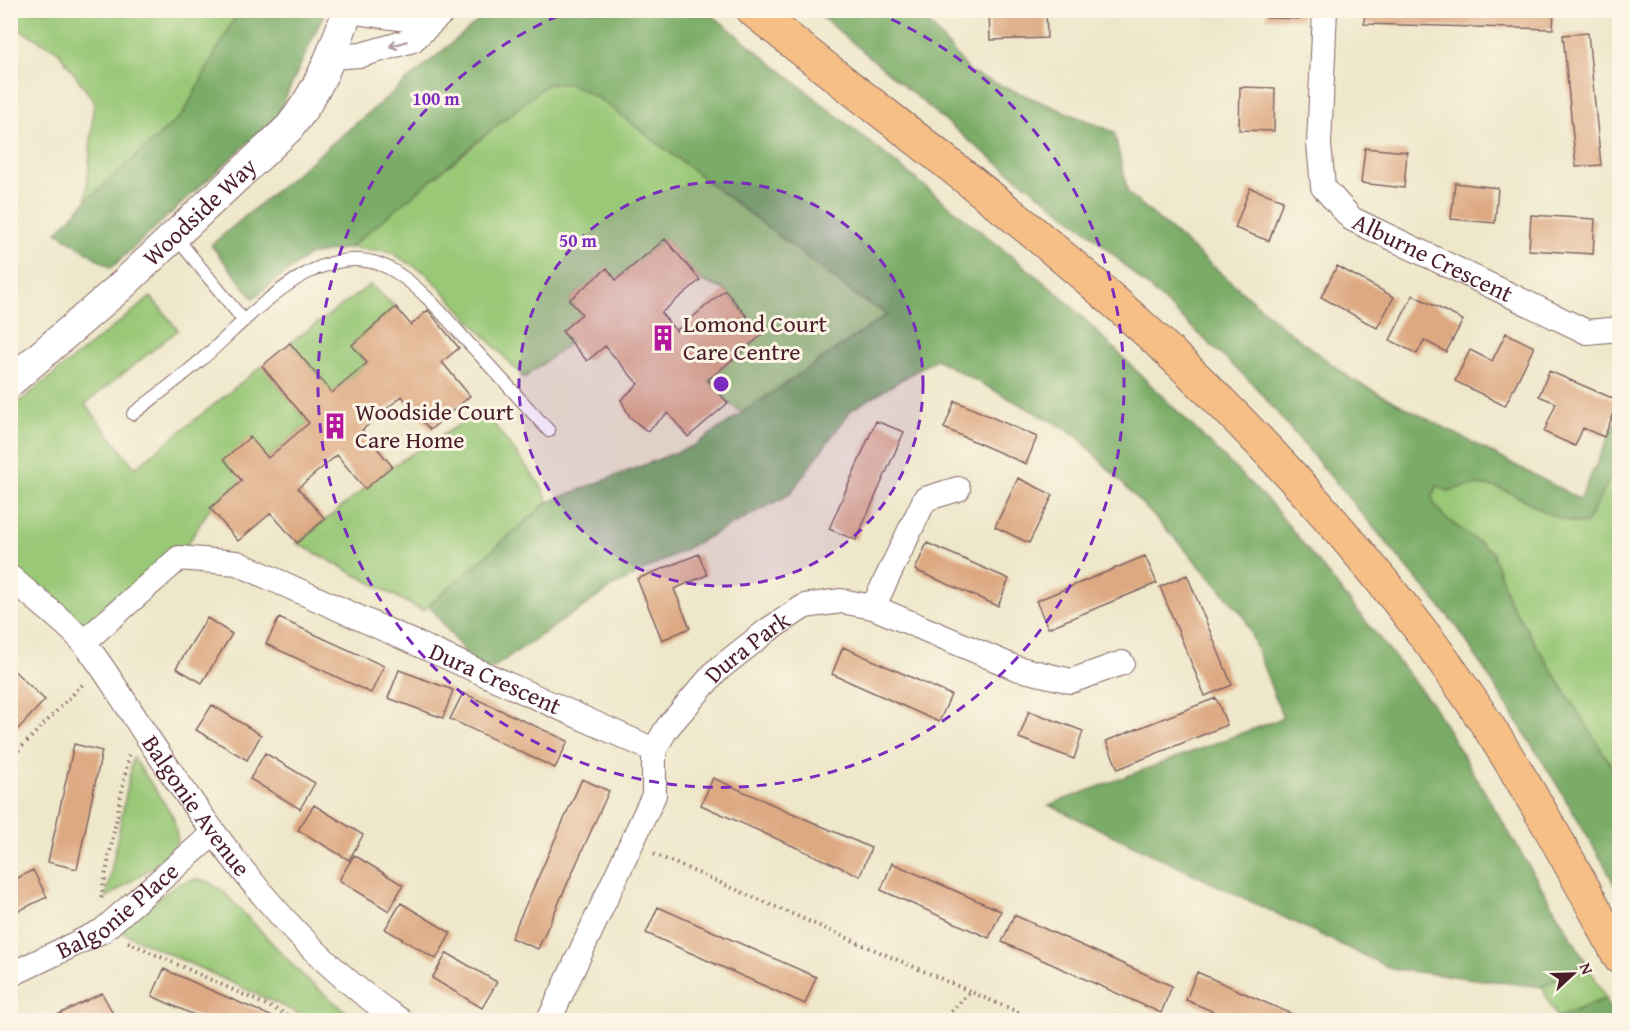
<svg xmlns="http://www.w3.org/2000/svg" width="1630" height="1031" viewBox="0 0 1630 1031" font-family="'Gentium Book Plus',serif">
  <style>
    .green { fill: #99c877; stroke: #727451; stroke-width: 1.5 }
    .forest { fill: #7aac68; stroke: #62664a; stroke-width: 1.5 }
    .building { fill: #dda982 }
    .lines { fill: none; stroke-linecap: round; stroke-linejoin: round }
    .service-casing { stroke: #836563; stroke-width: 14 }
    .minor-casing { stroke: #836563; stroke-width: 26 }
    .tertiary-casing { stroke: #836563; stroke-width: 32 }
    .primary-casing { stroke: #836563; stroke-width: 35 }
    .path { stroke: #836563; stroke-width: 4; stroke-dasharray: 1.5 4.5; stroke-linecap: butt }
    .service { stroke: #fff; stroke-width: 12 }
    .minor { stroke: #fff; stroke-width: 24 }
    .tertiary { stroke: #fff; stroke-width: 30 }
    .primary { stroke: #f5bf86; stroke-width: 33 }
    .oneway { stroke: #ae9aa0 }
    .ring { fill: none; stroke: #7b2cbf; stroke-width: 3; stroke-dasharray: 10 8 }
    .labels { text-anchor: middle; stroke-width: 6; stroke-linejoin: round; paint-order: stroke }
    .street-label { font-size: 24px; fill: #4a1f2b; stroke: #fcf5e5 }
    .poi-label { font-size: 24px; fill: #4a1f2b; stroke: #fcf5e5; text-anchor: start }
    .centre { fill: #7b2cbf; stroke: #fcf5e5; stroke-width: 3 }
    .ring-label { font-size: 18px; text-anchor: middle; font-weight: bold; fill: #7b2cbf; stroke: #fcf5e5; stroke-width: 6; stroke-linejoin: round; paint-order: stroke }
  </style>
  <rect width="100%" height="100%" fill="#fcf5e5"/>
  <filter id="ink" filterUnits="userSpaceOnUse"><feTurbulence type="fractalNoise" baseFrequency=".0167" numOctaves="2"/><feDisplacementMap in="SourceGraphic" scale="12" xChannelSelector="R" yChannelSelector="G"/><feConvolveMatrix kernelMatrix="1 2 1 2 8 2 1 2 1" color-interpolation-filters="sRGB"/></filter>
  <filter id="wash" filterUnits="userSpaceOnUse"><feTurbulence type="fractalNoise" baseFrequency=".008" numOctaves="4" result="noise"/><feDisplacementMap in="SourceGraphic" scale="24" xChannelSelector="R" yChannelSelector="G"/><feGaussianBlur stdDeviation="1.35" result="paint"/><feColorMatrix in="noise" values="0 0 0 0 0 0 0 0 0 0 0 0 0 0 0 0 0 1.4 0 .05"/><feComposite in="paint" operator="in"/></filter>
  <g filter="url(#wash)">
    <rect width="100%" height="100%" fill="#eee7ca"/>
    <path class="green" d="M 10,11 L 238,11 L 183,114 L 86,201 L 94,101 L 57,50 L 11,25 Z
      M 571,83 L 601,100 L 860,298 L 888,314 L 743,413 L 728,403 L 708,380 L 762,334 L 725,290 L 700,280 L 665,239 L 616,280 L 607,269 L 569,300 L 582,314 L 562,331 L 572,341 L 524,378 L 426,273 L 388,251 L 349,248 L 547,84 Z
      M 370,285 L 396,307 L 352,344 L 367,363 L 332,393 L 290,343 Z
      M 151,297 L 178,330 L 85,404 L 135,468 L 262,366 L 309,423 L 210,508 L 179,558 L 84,642 L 11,577 L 11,408 Z
      M 483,410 L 541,486 L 548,502 L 423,611 L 297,543 L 392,466 Z
      M 1619,462 L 1619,778 L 1510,603 L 1492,552 L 1444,517 L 1434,503 L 1432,496 L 1437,486 L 1449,491 C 1511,468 1532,521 1586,524 Z
      M 133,757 L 173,816 L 178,841 L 161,861 L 106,898 Z
      M 196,879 L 207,881 L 223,891 L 305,978 L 354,1018 L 352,1020 L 313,1020 L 119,931 L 121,926 L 178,884 Z
      M 1586,962 L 1606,998 L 1557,1018 L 1542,987 Z"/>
    <path class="forest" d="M 238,11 L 325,11 L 277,116 L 111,268 L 57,232 L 86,201 L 183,114 Z
      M 490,11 L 707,11 L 1061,296 L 1272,505 L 1433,705 L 1586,962 L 1542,987 L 1392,969 L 1049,805 L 1283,718 L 1244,616 L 1182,546 L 1075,434 L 936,359 L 851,410 L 789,495 L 616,585 L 482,675 L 429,605 L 548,502 L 693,446 L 888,314 L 860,298 L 601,100 L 571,84 L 547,84 L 349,248 L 309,255 L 253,298 L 211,245 Z
      M 815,11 L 919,11 L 971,73 L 1114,132 L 1128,193 L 1288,331 L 1353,380 L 1580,499 L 1619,415 L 1619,462 L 1586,524 C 1532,521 1511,468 1449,491 L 1437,486 L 1432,496 L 1434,503 L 1444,517 L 1492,552 L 1510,603 L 1619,778 L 1619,895 L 1605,866 L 1556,783 L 1458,628 L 1252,383 L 1092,235 L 973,144 Z
      M 1606,998 L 1615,1020 L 1558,1020 L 1557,1018 Z"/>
    <g id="blocks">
      <path class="building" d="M 989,10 L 1046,10 L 1047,38 L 990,40 Z
        M 1266,10 L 1302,10 L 1302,19 L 1266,18 Z
        M 1365,10 L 1554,10 L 1553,29 L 1364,24 Z
        M 1588,33 L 1601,165 L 1576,167 L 1563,35 Z
        M 1240,87 L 1275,88 L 1274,131 L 1239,130 Z
        M 1365,148 L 1407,152 L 1404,188 L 1361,183 Z
        M 1455,183 L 1498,188 L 1495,223 L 1451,219 Z
        M 1250,188 L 1283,200 L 1269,241 L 1235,228 Z
        M 1531,215 L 1595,219 L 1593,254 L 1529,250 Z
        M 665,239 L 700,280 L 661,313 L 676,331 L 725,290 L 762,335 L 708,380 L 728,403 L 688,437 L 668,413 L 647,431 L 630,417 L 621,400 L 638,384 L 605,346 L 587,361 L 562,331 L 582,314 L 569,300 L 607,268 L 616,280 Z
        M 1337,266 L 1394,297 L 1377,328 L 1321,297 Z
        M 1413,295 L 1463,320 L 1446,352 L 1424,340 L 1417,354 L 1390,340 Z
        M 396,307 L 411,325 L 428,310 L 459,348 L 442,362 L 470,396 L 430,430 L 402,396 L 362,430 L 392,466 L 365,489 L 337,455 L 298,488 L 325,519 L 297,543 L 271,513 L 238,541 L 210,508 L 242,481 L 224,459 L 250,437 L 268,458 L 309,423 L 262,366 L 290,343 L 332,393 L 367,363 L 352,345 Z
        M 1506,333 L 1534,347 L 1505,406 L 1455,381 L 1470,350 L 1492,361 Z
        M 1549,371 L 1619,401 L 1604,437 L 1583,428 L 1575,446 L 1544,432 L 1556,403 L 1539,396 Z
        M 955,401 L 1037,437 L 1026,464 L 944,428 Z
        M 876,421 L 904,432 L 856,540 L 829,529 Z
        M 1018,478 L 1053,495 L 1029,543 L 995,527 Z
        M 927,543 L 1009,579 L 998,606 L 915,570 Z
        M 699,554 L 707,575 L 674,589 L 690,628 L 662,640 L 637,579 Z
        M 1145,556 L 1157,583 L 1048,628 L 1036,601 Z
        M 1187,575 L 1232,685 L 1205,696 L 1160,587 Z
        M 207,618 L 232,634 L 202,683 L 176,668 Z
        M 279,618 L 384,666 L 371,693 L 266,644 Z
        M 843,647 L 951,695 L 939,722 L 832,674 Z
        M 10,667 L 45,700 L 18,729 L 10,722 Z
        M 399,670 L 453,690 L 443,718 L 388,698 Z
        M 463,693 L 568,741 L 555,768 L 450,719 Z
        M 1216,698 L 1227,725 L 1118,769 L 1106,741 Z
        M 212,705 L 261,735 L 247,760 L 196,730 Z
        M 1029,711 L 1083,731 L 1074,759 L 1019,738 Z
        M 74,744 L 102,751 L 77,869 L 48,862 Z
        M 265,753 L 315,783 L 300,809 L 250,779 Z
        M 713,778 L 871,848 L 860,876 L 701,805 Z
        M 582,779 L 609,791 L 538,949 L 511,938 Z
        M 314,805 L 363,835 L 349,860 L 298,830 Z
        M 354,855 L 403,885 L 389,911 L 339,880 Z
        M 892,863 L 1001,911 L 989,938 L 881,890 Z
        M 33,870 L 47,897 L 10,915 L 10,882 Z
        M 401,903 L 451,933 L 436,959 L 385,929 Z
        M 658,907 L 816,977 L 805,1004 L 646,933 Z
        M 1014,915 L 1172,986 L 1161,1013 L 1002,942 Z
        M 447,953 L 497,982 L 482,1008 L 432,978 Z
        M 164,969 L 215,992 L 280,1020 L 203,1019 L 152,996 Z
        M 1197,972 L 1280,1009 L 1307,1020 L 1233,1020 L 1186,1000 Z
        M 102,993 L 116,1019 L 114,1020 L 47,1020 Z"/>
    </g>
  </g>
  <g filter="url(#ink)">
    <use href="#blocks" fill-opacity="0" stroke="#836563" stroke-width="1.5"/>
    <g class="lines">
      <g class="service-casing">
        <path id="service" d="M 175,236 L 244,321
          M 133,414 C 156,396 179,379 201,360 C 249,319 323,228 394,271 C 421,288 442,313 463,337 C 492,368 521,400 549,431"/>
      </g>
      <g class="minor-casing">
        <g id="minor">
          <path id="s1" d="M 1325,10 L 1319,144 L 1323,187 L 1352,219 L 1587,332 L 1620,329"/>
          <path d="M 348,11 L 407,19 L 435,10"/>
          <path d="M 330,57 L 361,55 L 413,40 L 445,10"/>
          <path id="s2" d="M 10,577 C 32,597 67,622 85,644 C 112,678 133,717 158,753 C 224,851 300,955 400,1020"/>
          <path d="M 873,607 L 925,499 L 958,489"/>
          <path id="s3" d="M 84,642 L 179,558 L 237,563 L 654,750 L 654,795 L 549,1020"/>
          <path id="s4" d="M 654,750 L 667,728 L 716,671 L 768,630 L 805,606 L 841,601 L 873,607 L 1016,668 L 1071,681 L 1122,663"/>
          <path id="s5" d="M 10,975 L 102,931 L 214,833"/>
        </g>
      </g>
      <g class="tertiary-casing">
        <g id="tertiary">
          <path id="s6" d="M 10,382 L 119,288 L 289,128 C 320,89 331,57 348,10"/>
        </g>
      </g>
      <g class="primary-casing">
        <path id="primary" d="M 753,10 C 854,93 960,169 1059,254 C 1196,369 1324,501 1432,645 C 1504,742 1565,850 1620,958"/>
      </g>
      <path class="path" d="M 10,759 L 83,684
        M 654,854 L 1036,1020
        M 101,898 L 129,755
        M 128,942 L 299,1020
        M 943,1020 L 970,992"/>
      <use href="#service" class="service"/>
      <use href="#minor" class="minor"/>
      <use href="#tertiary" class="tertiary"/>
      <use href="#primary" class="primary"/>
    </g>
    <defs><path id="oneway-shaft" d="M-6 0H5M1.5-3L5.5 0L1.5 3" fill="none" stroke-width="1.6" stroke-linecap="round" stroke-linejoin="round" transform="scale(1.5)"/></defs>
    <use class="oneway" href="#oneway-shaft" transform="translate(398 44) rotate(163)"/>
  </g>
  <circle cx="721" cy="384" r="202" fill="#7b2cbf" fill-opacity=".12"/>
  <g class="ring">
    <circle cx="721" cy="384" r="202"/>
    <path d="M875 12A403 403 0 1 1 567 12"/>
  </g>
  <defs>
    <g id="building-bare" transform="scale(2.07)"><path d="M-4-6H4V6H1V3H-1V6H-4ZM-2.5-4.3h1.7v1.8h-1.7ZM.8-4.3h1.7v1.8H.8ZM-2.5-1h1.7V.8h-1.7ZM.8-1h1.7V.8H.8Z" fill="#b5179e" stroke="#fcf5e5" stroke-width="2.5" paint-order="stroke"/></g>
  </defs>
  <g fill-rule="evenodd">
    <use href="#building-bare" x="663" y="338"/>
    <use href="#building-bare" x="335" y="426"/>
  </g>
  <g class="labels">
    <g class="street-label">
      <text dy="8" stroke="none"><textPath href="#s6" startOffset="255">Woodside Way</textPath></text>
      <text dy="8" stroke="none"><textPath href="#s1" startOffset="310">Alburne Crescent</textPath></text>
      <text dy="8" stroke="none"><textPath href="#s4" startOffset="140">Dura Park</textPath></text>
      <text dy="8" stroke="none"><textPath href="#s3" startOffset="468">Dura Crescent</textPath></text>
      <text dy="8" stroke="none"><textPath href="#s2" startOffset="297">Balgonie Avenue</textPath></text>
      <text dy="8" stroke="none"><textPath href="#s5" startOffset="126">Balgonie Place</textPath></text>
    </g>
    <g class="poi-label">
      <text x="683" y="332">Lomond Court<tspan x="683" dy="28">Care Centre</tspan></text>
      <text x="355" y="420">Woodside Court<tspan x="355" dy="28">Care Home</tspan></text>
    </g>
  </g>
  <circle cx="721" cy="384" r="9" class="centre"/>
  <g class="ring-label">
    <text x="436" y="105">100 m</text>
    <text x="578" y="247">50 m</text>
  </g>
  <rect width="1630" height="1031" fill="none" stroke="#fcf5e5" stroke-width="36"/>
  <g transform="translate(1573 974) rotate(68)" stroke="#fcf5e5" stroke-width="4.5" paint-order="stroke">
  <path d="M0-4.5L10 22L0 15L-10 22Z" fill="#4a1f2b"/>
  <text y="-9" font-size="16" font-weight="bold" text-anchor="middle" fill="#4a1f2b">N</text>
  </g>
</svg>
